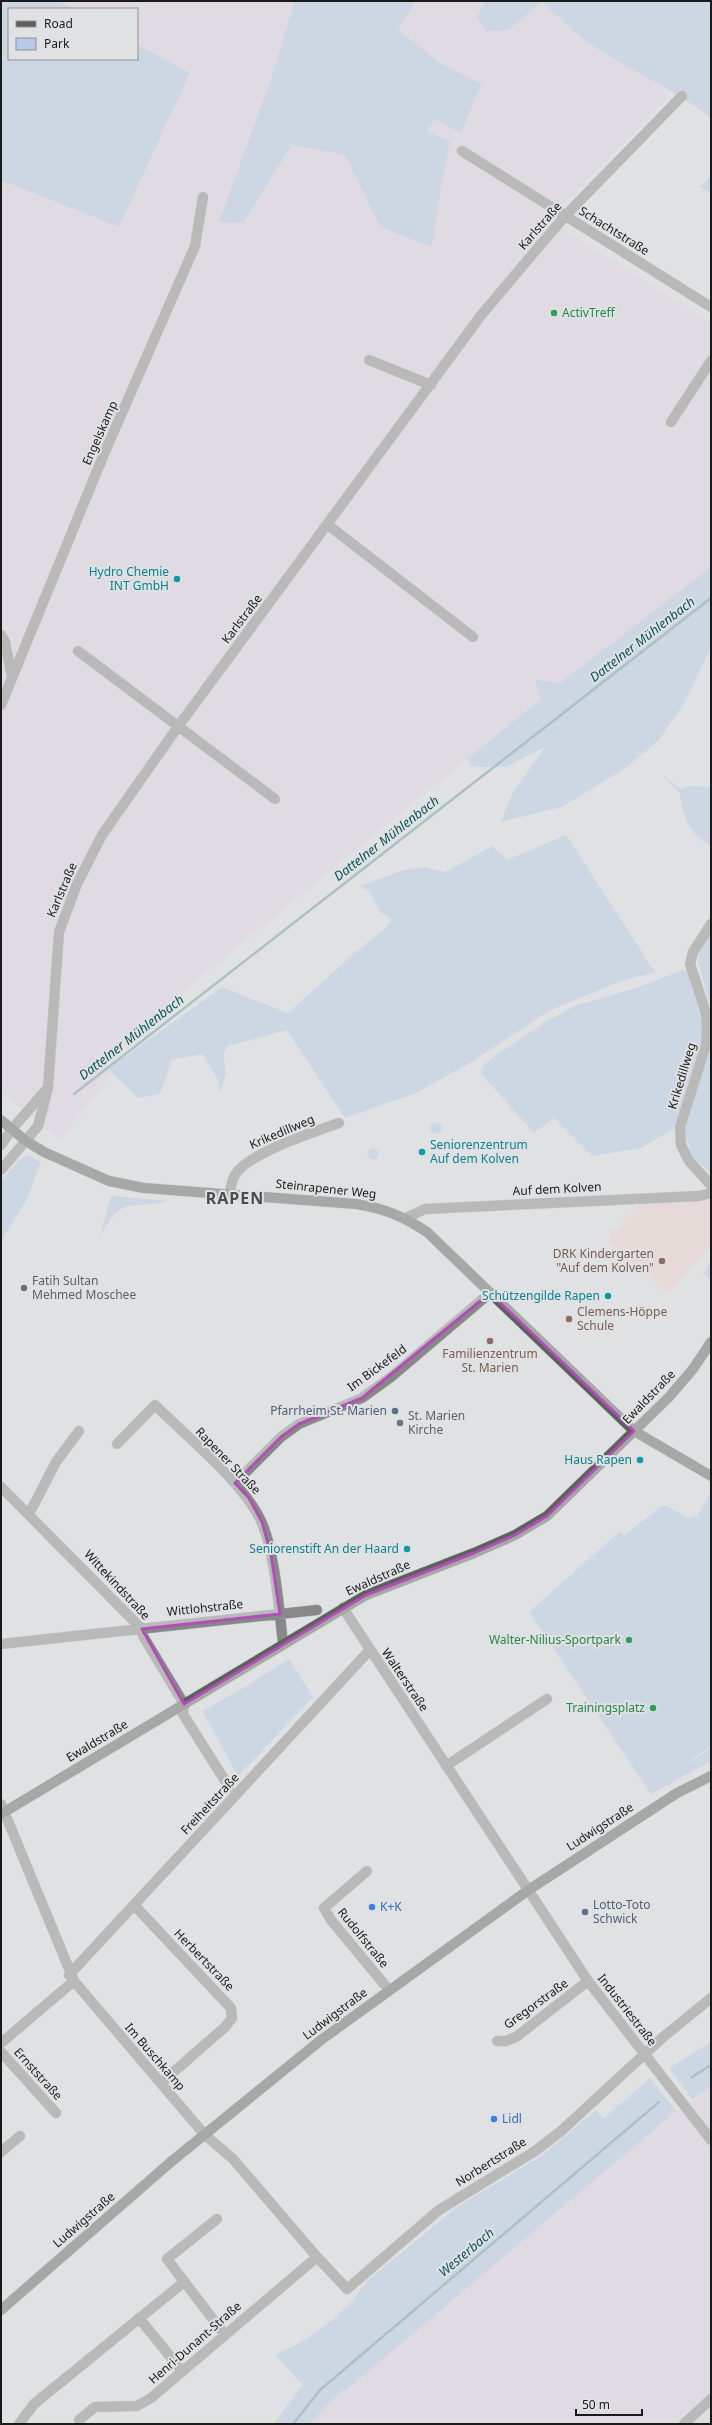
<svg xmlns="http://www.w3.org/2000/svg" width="712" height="2425" viewBox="0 0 712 2425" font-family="'Noto Sans',sans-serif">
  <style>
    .industrial { fill: #e1d1e3 }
    .education { fill: #ead0cd }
    .green { fill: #b6c9e7 }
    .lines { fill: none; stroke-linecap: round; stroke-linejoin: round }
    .stream { stroke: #6a999f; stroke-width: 2.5 }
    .street-casing { stroke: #bcbdbe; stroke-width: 11 }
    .secondary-casing { stroke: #bcbdbe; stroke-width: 11 }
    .street { stroke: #898889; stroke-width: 10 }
    .secondary { stroke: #605f5f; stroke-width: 10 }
    .marked { fill: none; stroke: #b04fb6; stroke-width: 3; stroke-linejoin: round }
    .leisure-dot { fill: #2e9e5b; stroke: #e0e1e2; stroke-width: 1.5 }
    .culture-dot { fill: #0f9aa8; stroke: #e0e1e2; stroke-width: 1.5 }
    .education-dot { fill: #8d6e63; stroke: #e0e1e2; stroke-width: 1.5 }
    .worship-dot { fill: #6b7280; stroke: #e0e1e2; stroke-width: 1.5 }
    .service-dot { fill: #5c6f8a; stroke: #e0e1e2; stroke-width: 1.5 }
    .shop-dot { fill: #3f7fe0; stroke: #e0e1e2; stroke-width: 1.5 }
    .labels { text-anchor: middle; stroke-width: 4; stroke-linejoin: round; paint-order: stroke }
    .street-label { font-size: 12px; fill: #191a1a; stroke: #e0e1e2 }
    .leisure-label { font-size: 12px; fill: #27864d; stroke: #e0e1e2; text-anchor: end }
    .culture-label { font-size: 12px; fill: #0d838f; stroke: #e0e1e2; text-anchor: end }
    .education-label { font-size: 12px; fill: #785e54; stroke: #e0e1e2; text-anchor: end }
    .worship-label { font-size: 12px; fill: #5b616d; stroke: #e0e1e2; text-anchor: start }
    .service-label { font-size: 12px; fill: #4e5e75; stroke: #e0e1e2; text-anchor: end }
    .shop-label { font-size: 12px; fill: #366cbe; stroke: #e0e1e2; text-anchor: start }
    .water-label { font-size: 13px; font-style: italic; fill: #0a5359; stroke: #e0e1e2 }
    .district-label { font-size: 16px; font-weight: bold; letter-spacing: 1px; fill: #4c4c4e; stroke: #e0e1e2 }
  </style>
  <rect width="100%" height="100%" fill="#e0e1e2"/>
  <path class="industrial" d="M 59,1 L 295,1 L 271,79 L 254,206 L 292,145 L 345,155 L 380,227 L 441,186 L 450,141 L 425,131 L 435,119 L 482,84 L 442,64 L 398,30 L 416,1 L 485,1 L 477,17 L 508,30 L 542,2 L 594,47 L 661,85 L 667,99 L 548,219 L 711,322 L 711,567 L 560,683 L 100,1059 L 112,1074 L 60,1140 L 1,1093 L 1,180 L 119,227 L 190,73 L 137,44 L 137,9 L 74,9 Z
    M 711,2087 L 711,2424 L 311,2424 L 342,2389 L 345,2391 L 664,2121 Z"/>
  <path class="education" d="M 711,1199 L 711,1246 L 667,1294 L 649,1276 L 646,1278 L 608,1242 L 612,1237 L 609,1234 L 615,1228 L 618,1231 L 623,1221 L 643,1201 Z"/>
  <path class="green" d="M 1,1 L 59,1 L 74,9 L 9,9 L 9,59 L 137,59 L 137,44 L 190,73 L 119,227 L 1,180 Z
    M 295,1 L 416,1 L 398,30 L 442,64 L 482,84 L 461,133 L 435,119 L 426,131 L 450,141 L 441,186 L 432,247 L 380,227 L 345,155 L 292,145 L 243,223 L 219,222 L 271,79 Z
    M 485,1 L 711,1 L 711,118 C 675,90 634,72 596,48 C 576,35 559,17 542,2 L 508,30 L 486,31 L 477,17 Z
    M 711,176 L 711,193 L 700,187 Z
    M 711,567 L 711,647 L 685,702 L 659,740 L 627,767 L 562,807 L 501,822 L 512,794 L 545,747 L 506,767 L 474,767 L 467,759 L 541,699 L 535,680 L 560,683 Z
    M 662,775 L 682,790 L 689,786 L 711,787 L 711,846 C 690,835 682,816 680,793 Z
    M 566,835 L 655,972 L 618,982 L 549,1011 L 470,1063 L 416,1093 L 345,1118 L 287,1030 L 228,1046 L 223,1054 L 226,1073 L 220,1092 L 218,1080 L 202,1054 L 172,1060 L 160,1094 L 138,1098 L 108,1069 L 222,987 L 288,1013 L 359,949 L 386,928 L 392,919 L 380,912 L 370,893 L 360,886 L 404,870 L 424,867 L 446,872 L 492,846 L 507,860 Z
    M 711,931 L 711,1008 L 698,962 L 700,947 Z
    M 683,970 L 687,971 L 703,1017 L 706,1035 L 677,1127 L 641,1148 L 592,1156 L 554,1118 L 534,1133 L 483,1076 L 481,1072 L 483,1066 L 493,1057 L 547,1021 L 575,1006 L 639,987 Z
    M 711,1050 L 711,1173 L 693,1158 L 683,1128 Z
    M430.5 1128a5.5 5.5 0 1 1 11 0a5.5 5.5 0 1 1-11 0Z
    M367.5 1154a5.5 5.5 0 1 1 11 0a5.5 5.5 0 1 1-11 0Z
    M 27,1155 L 41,1162 L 27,1199 L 1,1241 L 1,1181 L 19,1160 Z
    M 111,1196 L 169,1201 C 127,1211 123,1193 99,1239 Z
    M 711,1261 L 711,1281 L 703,1274 Z
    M 711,1492 L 711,1746 L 671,1774 L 711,1748 L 711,1761 L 651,1794 L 529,1612 L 620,1531 L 624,1536 L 661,1506 L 667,1506 L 688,1518 L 697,1516 Z
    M 289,1659 L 313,1697 L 238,1776 L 202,1711 L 238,1691 Z
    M 711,2042 L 711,2087 L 692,2099 L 669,2068 Z
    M 650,2078 L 676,2111 L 345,2391 L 342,2389 L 310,2424 L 273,2424 L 303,2385 L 275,2355 L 298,2344 L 330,2322 L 352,2301 L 367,2281 L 457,2207 L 541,2156 L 596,2110 L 603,2119 Z"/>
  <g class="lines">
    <path class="stream" d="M 74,1094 L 711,598
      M 692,2077 L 711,2065
      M 293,2424 L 320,2390 L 659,2102"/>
    <g class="street-casing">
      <path id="street" d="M 462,151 L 711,307
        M 369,360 L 431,385
        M 671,422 L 711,361
        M 328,525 L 473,637
        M 1,635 L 5,642 L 12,677
        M 78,651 L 275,799
        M 1,705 L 104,454 L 195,246 L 203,197
        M 711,924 L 693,952 L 690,964 L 706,1013 L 707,1029 L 706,1045 L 680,1127 L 681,1145 L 689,1161 L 711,1185
        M 1,1145 L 12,1129 L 46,1090
        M 1,1170 L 38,1126 L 48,1088 L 59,932 L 77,884 L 102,835 L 177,728 L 482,314 L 565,216 L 682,96
        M 230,1193 C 231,1187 232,1179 235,1175 C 248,1153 314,1132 339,1123
        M 406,1218 L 425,1209 L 699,1196 L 711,1193
        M 117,1444 L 155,1405 C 186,1436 244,1483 261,1521 C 275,1551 279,1610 283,1643
        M 235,1483 L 281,1437 L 299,1424 L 362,1398 L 391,1377 L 490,1293
        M 1,1487 L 142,1629 L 143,1636 L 184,1704 L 183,1714 L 229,1787
        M 29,1514 L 56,1462 L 79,1431
        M 343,1608 L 588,1981 L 711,2140
        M 1,1644 L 317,1610
        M 446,1766 L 547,1699
        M 1,1804 L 74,1981 L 204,2134 L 233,2159 L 317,2257 L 347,2289 L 439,2210 L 535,2151 L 560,2132 L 662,2038 L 711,1998
        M 367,1871 L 324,1908 L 331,1920 L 389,1990
        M 134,1905 L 231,2008 L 232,2018 L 225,2027 L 161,2083
        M 69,1975 L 369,1651
        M 497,2041 L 506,2041 L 516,2037 L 588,1981
        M 1,2043 L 74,1981
        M 1,2052 L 56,2113
        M 1,2152 L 20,2136
        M 217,2219 L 167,2259 L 225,2335
        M 139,2318 L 182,2371
        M 79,2420 L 95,2407 L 137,2406 L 151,2398 L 317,2257
        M 19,2424 L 34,2404 L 184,2282
        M 684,2424 L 711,2399"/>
    </g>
    <g class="secondary-casing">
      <path id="secondary" d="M 1,1120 L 26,1141 L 44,1152 L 109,1181 L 144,1188 L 356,1204 C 384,1208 404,1217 427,1232 L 634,1431 L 711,1476
        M 1,1814 L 366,1595 L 474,1553 L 515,1535 L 547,1516 L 669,1397 L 693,1369 L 711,1342
        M 1,2310 L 172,2161 L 321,2040 L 527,1891 L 677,1793 L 711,1776"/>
    </g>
    <use href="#street" class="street"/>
    <use href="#secondary" class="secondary"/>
  </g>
  <path d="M0 0H712V2425H0ZM 490,1293 L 634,1431 L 547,1516 L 515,1535 L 474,1553 L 366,1595 L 184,1704 L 142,1629 L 280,1614 L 271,1554 L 262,1522 L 249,1498 L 235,1483 L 281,1437 L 299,1424 L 362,1398 Z" fill="#e0e1e2" fill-opacity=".55" fill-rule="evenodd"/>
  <path class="marked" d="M 490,1293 L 634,1431 L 547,1516 L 515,1535 L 474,1553 L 366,1595 L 184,1704 L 142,1629 L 280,1614 L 271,1554 L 262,1522 L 249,1498 L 235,1483 L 281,1437 L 299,1424 L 362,1398 Z"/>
  <g class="leisure-dot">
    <circle cx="554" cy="313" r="4"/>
    <circle cx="629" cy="1640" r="4"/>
    <circle cx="653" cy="1708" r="4"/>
  </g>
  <g class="culture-dot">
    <circle cx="177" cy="579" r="4"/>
    <circle cx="422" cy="1152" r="4"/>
    <circle cx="608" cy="1296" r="4"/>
    <circle cx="640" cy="1460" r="4"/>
    <circle cx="407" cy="1549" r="4"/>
  </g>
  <g class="education-dot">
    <circle cx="662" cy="1261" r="4"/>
    <circle cx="569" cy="1319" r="4"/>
    <circle cx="490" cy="1341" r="4"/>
  </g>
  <g class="worship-dot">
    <circle cx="24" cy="1288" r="4"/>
    <circle cx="400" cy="1423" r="4"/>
  </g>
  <g class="service-dot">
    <circle cx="395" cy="1411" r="4"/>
    <circle cx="585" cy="1912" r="4"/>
  </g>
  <g class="shop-dot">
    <circle cx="372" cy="1907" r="4"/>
    <circle cx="494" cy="2119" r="4"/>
  </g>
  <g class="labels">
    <g class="street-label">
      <text transform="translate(540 226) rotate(-49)" y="4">Karlstraße</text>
      <text transform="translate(614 231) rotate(32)" y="4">Schachtstraße</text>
      <text transform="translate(100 433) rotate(-66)" y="4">Engelskamp</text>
      <text transform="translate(242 619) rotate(-53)" y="4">Karlstraße</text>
      <text transform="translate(62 890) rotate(-67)" y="4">Karlstraße</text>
      <text transform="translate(682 1076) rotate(-73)" y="4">Krikedillweg</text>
      <text transform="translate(282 1132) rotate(-23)" y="4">Krikedillweg</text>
      <text transform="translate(326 1189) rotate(6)" y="4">Steinrapener Weg</text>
      <text transform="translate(557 1189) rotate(-3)" y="4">Auf dem Kolven</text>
      <text transform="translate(377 1368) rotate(-36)" y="4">Im Bickefeld</text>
      <text transform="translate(649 1397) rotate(-46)" y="4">Ewaldstraße</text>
      <text transform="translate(228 1461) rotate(46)" y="4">Rapener Straße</text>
      <text transform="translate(378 1578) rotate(-24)" y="4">Ewaldstraße</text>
      <text transform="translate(117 1585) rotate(47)" y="4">Wittekindstraße</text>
      <text transform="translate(205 1608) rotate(-6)" y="4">Wittlohstraße</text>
      <text transform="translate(405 1680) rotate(56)" y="4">Walterstraße</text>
      <text transform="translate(97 1741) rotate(-31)" y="4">Ewaldstraße</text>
      <text transform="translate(210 1804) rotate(-47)" y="4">Freiheitstraße</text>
      <text transform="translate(600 1827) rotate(-33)" y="4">Ludwigstraße</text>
      <text transform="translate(363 1938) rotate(51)" y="4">Rudolfstraße</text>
      <text transform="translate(204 1960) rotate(46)" y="4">Herbertstraße</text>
      <text transform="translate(536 2004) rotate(-36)" y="4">Gregorstraße</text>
      <text transform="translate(627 2010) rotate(52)" y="4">Industriestraße</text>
      <text transform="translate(335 2014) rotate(-37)" y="4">Ludwigstraße</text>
      <text transform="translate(155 2057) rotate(49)" y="4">Im Buschkamp</text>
      <text transform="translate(38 2074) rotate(48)" y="4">Ernststraße</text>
      <text transform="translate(491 2162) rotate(-32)" y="4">Norbertstraße</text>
      <text transform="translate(84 2220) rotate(-41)" y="4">Ludwigstraße</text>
      <text transform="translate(195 2343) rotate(-41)" y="4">Henri-Dunant-Straße</text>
    </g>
    <g class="leisure-label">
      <text x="562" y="317" text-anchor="start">ActivTreff</text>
      <text x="621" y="1644">Walter-Nilius-Sportpark</text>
      <text x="645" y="1712">Trainingsplatz</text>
    </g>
    <g class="culture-label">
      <text x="169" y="576">Hydro Chemie<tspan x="169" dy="14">INT GmbH</tspan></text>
      <text x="430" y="1149" text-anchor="start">Seniorenzentrum<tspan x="430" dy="14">Auf dem Kolven</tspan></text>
      <text x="600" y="1300">Schützengilde Rapen</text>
      <text x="632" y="1464">Haus Rapen</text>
      <text x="399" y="1553">Seniorenstift An der Haard</text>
    </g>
    <g class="education-label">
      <text x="654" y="1258">DRK Kindergarten<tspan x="654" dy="14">"Auf dem Kolven"</tspan></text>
      <text x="577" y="1316" text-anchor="start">Clemens-Höppe<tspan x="577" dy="14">Schule</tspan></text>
      <text x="490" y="1358" text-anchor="middle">Familienzentrum<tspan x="490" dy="14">St. Marien</tspan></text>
    </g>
    <g class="worship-label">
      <text x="32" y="1285">Fatih Sultan<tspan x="32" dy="14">Mehmed Moschee</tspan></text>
      <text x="408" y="1420">St. Marien<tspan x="408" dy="14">Kirche</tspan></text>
    </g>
    <g class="service-label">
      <text x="387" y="1415">Pfarrheim St. Marien</text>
      <text x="593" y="1909" text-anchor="start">Lotto-Toto<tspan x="593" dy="14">Schwick</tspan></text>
    </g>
    <g class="shop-label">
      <text x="380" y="1911">K+K</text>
      <text x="502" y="2123">Lidl</text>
    </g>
    <g class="water-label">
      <text transform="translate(642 639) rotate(-38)" y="5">Dattelner Mühlenbach</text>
      <text transform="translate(386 838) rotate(-38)" y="5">Dattelner Mühlenbach</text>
      <text transform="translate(131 1037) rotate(-38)" y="5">Dattelner Mühlenbach</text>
      <text transform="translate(466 2252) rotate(-40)" y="5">Westerbach</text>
    </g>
    <g class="district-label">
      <text x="235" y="1204">RAPEN</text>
    </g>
  </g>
  <rect width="712" height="2425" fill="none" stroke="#191a1a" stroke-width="4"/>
  <rect x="8" y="8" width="130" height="52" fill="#e0e1e2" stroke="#909192"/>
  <rect x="16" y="21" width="20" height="6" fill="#605f5f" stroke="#909192"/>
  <text x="44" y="28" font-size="12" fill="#191a1a">Road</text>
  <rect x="16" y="38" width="20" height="12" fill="#b6c9e7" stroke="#909192"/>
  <text x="44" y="48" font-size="12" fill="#191a1a">Park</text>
  <path d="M576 2409v6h66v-6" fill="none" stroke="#191a1a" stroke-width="2"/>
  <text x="582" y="2409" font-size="12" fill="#191a1a" stroke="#e0e1e2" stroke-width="3" paint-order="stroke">50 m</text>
</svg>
